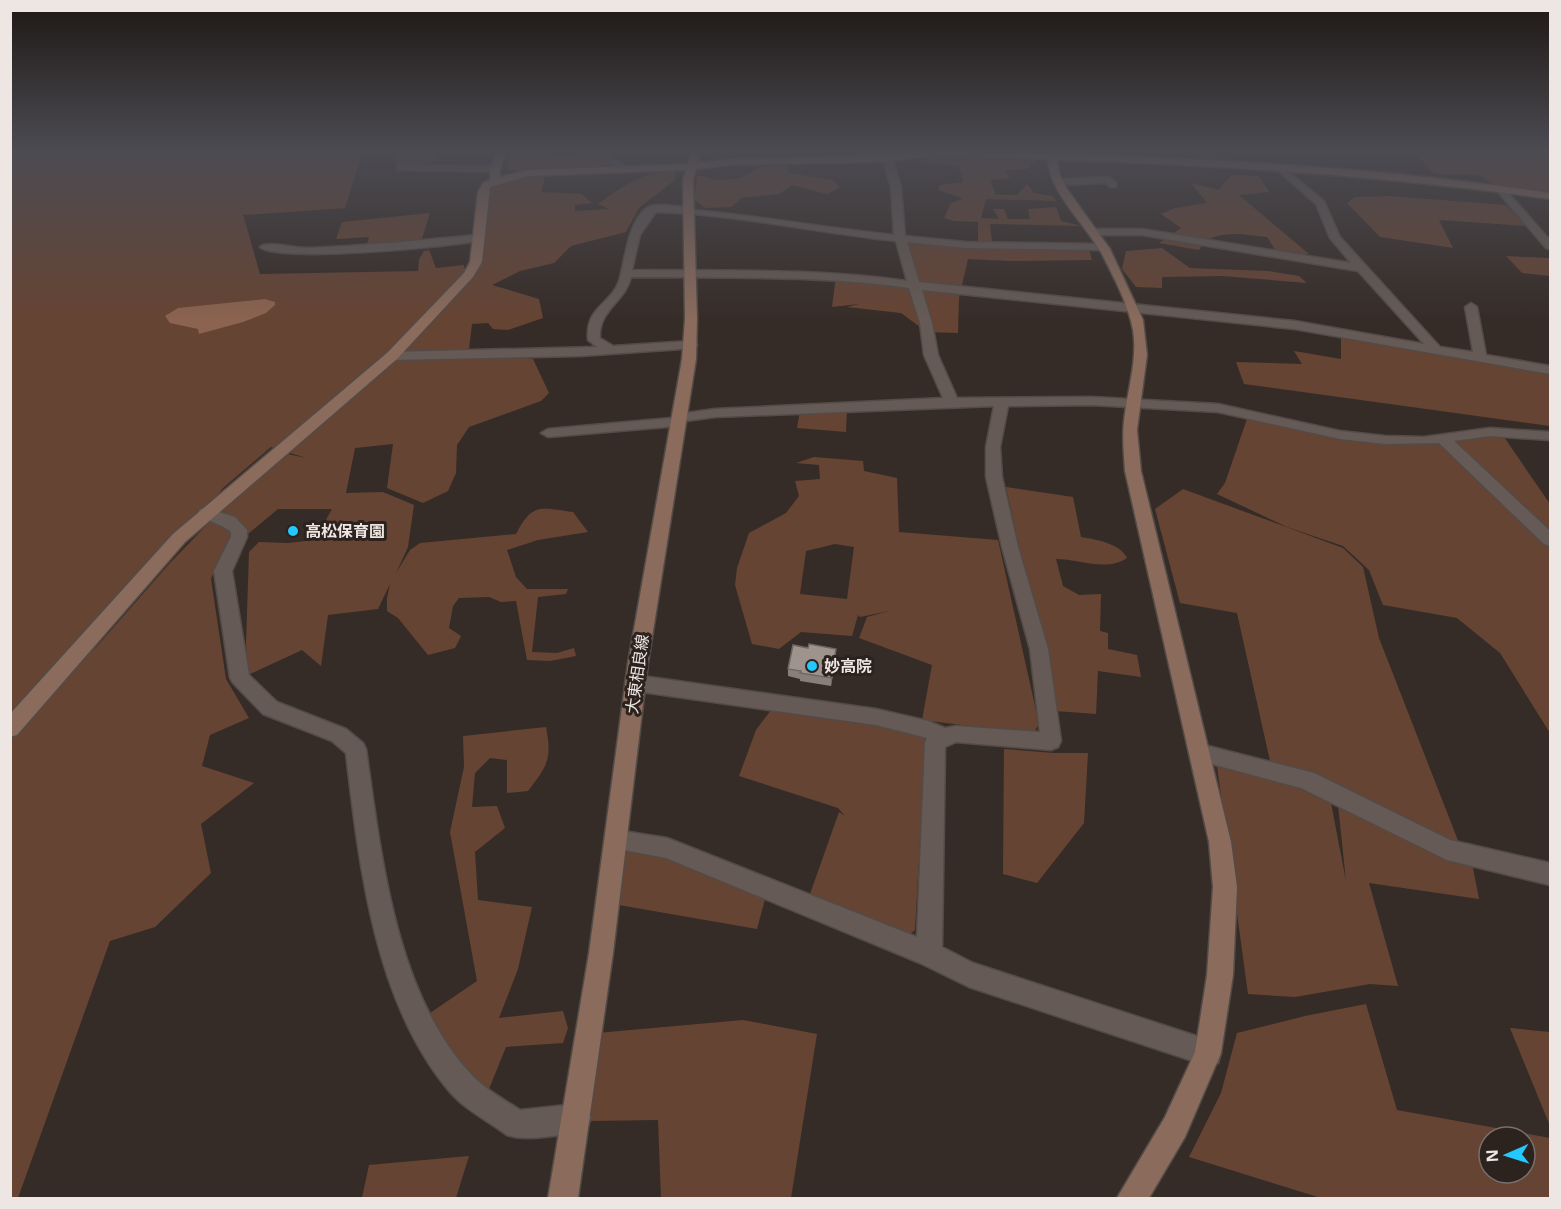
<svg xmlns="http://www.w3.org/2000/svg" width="1561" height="1209" viewBox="0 0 1561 1209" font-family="'Open Sans','Noto Sans JP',sans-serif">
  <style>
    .green { fill: #643; fill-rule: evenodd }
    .water { fill: #8b634f }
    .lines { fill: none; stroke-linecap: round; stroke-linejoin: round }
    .street-casing { stroke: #534b47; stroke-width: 3 }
    .secondary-casing { stroke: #534b47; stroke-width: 3 }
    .street { fill: #655a55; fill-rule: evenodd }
    .secondary { fill: #8a6b5c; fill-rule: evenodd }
    .wall { fill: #897e79 }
    .shaded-wall { fill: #6f6763 }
    .building { fill: #9f938d; stroke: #6f6763; stroke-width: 1.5 }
    .poi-dot { fill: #23c9fe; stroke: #2c221e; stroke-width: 2 }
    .labels { text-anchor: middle; stroke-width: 6; stroke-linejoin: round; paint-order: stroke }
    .poi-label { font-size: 16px; font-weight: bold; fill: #ede6e3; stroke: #2c221e; text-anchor: start }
    .street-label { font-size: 16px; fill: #ede6e3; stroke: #2c221e }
  </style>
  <rect width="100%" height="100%" fill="#362c27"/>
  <path class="green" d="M 10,151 L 363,151 L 345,208 L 247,215 L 243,214 L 260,274 L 418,271 L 419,259 L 424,251 L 429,250 L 436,268 L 464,265 L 464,268 L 482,261 L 490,188 L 511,178 L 545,176 L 541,192 L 582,194 L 592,203 L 575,205 L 575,211 L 609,209 L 598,204 C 621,187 646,169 675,172 L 676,179 L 639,208 L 626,232 L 571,246 L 554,263 L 520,271 L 492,285 L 539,299 L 543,318 L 508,330 L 493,329 L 488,323 L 472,324 L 469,350 L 533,359 L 549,393 L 541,401 L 469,427 L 457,445 L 456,473 L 448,491 L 423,503 L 387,488 L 393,444 L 355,448 L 346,493 L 383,492 L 414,505 L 408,547 L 396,573 L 410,550 L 420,543 L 516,534 C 533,502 540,508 573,512 L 588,532 L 538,540 L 507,550 L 516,577 L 527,589 L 568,589 L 566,594 L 538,597 L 532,652 L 557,653 L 574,648 L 576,656 L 550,661 L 527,660 L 516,601 L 501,602 L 489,597 L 459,598 L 453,606 L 449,628 L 461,636 L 455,648 L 428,655 L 398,618 L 387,611 L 387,598 L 390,584 L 378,609 L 328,615 L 321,666 L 302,650 L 248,675 L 246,644 L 249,552 L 259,542 L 288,543 L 315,540 L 332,509 L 278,509 L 219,558 L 211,579 L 226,679 L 249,718 L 210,735 L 202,766 L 254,783 L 201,824 L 211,873 L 155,927 L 110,941 L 18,1198 L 10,1198 ZM 271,447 L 306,458 L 278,452 L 284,458 L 223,508 L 169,564 L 92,652 L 223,488 Z
    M 394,151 L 434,151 L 435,161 L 421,166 L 396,166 Z
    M 511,151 L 549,151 L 552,162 L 553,155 L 599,153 L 602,160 L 611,168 L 528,172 L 507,169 L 509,155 Z
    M 1414,151 L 1550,151 L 1550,193 L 1494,185 L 1479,175 L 1434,174 Z
    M 928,158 L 1036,160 L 1028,169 L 1004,170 L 1010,178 L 990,180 L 996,195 L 1017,195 L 1027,184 L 1034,193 L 1053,196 L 1056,201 L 986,199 L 981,218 L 999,219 L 993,209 L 1004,209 L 1008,219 L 1030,219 L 1028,209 L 1056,207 L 1061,221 L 1082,226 L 990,224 L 992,242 L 978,242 L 978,222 L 954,221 L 944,218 L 951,203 L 962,199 L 960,197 L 938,190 L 940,185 L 963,182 L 959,166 L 916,163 Z
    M 786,166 L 789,173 L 833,180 L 840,187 L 827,194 L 792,185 L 779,194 L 741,198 L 732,207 L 705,208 L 694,200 L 697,176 L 704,176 L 716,180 L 741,178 L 759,167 Z
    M 1231,175 L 1259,176 L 1269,192 L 1239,195 L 1309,254 L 1278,254 L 1267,237 C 1245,235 1212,227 1199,250 L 1159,243 L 1181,228 L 1161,214 L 1175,208 L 1207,203 L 1191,183 L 1219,190 Z
    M 1389,196 L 1506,205 L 1526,226 L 1439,220 L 1453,248 L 1380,237 L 1347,203 L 1355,197 Z
    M 430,213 L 422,239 L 367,244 L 369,237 L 336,239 L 342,222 Z
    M 901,242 L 1089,249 L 1092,260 L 1013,261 L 968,259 L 959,298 L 958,333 L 927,332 L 901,313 L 847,307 L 859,304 L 832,307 L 836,276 L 914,285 Z
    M 1162,248 L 1190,268 L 1269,271 L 1299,276 L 1307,283 L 1222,276 L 1162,277 L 1162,288 L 1136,287 L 1122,269 L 1126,251 Z
    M 1506,256 L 1550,258 L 1550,276 L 1522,273 Z
    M 1341,333 L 1550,372 L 1550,426 L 1244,384 L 1236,362 L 1302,364 L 1294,351 L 1341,359 Z
    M 847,409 L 846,432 L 797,428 L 800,411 Z
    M 1249,413 L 1356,437 L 1504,437 L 1550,504 L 1550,733 L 1500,653 L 1457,618 L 1383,605 L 1369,570 L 1343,546 L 1287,527 L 1217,494 L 1225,483 Z
    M 814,457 L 863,461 L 864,471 L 897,478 L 899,532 L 998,540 L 1039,724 L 1033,734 L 922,720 L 932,665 L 859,638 L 867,617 L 889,611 L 860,617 L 858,615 L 852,636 L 801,632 L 779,649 L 752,644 L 735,585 L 737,568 L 749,533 L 786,513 L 799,496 L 795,481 L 820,479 L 819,465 L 796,463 ZM 835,544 L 854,547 L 847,599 L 800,594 L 806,551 Z
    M 1006,487 L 1073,497 L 1081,537 C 1095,539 1121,544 1127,558 C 1107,572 1079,559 1056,559 L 1063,586 L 1079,595 L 1101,594 L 1100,631 L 1108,633 L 1108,649 L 1137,655 L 1141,677 L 1098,671 L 1096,714 L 1055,711 Z
    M 1183,489 L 1343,548 L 1363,567 L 1379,638 L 1459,843 L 1270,761 L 1237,613 L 1180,603 L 1155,509 Z
    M 771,710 L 784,710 L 926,733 L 915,930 L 906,937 L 810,894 L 839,812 L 845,816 L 838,808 L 739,776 L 756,730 Z
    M 546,727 C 552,759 548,765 528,791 L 507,793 L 507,760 L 490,758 L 475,773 L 472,807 L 497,806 L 505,828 L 475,852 L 478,900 L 532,907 L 518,969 L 499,1018 L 563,1011 L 568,1028 L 563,1043 L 506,1047 L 489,1089 L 463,1069 L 430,1013 L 477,981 L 450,832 L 464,767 L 463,736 Z
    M 1004,749 L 1054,753 L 1088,753 L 1084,823 L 1037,883 L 1003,874 Z
    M 1217,766 L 1276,778 L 1331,803 L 1346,881 L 1338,805 L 1472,863 L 1479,899 L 1369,883 L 1398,986 L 1370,984 L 1295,997 L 1248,994 Z
    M 622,844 L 676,859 L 765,899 L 757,929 L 613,904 Z
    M 1366,1004 L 1397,1110 L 1550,1138 L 1550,1198 L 1321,1198 L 1189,1157 L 1221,1093 L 1237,1033 L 1305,1016 ZM 1489,1137 L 1525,1137 L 1525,1173 L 1489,1173 Z
    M 743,1020 L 817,1034 L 791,1198 L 661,1198 L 658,1120 L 589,1121 L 597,1033 Z
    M 1510,1028 L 1550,1032 L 1550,1126 Z
    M 469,1156 L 456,1198 L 362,1198 L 369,1165 Z"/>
  <path class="water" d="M 265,299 L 275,302 L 275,305 L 266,313 L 243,322 L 199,334 L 198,329 L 170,323 L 165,316 L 178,308 Z"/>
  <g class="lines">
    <g class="street-casing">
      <path id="street" d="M 601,151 L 610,151 L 610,157 L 628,168 L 628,172 L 622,172 L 603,160 Z
        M 854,151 L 912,151 L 920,154 L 915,157 L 858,154 Z
        M 887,155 L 892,158 L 901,187 L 905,236 L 966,242 L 1104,244 L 1109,247 L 1104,250 L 966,248 L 907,242 L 919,282 L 1295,321 L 1424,344 L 1358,271 L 1142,235 L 1096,235 L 1091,232 L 1096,229 L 1142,229 L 1351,263 L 1330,238 L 1316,204 L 1276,169 L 1274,167 L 1279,164 L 1324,201 L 1340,237 L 1440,347 L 1473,352 L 1465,307 L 1471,303 L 1477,307 L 1486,355 L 1550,366 L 1550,374 L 1295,329 L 922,290 L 932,323 L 938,355 L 957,398 L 1092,397 L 1218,404 L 1340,431 L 1385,436 L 1424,437 L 1490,428 L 1550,432 L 1550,440 L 1490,436 L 1454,441 L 1550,531 L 1550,546 L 1544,544 L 1439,443 L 1385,444 L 1340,439 L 1218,412 L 1092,405 L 1008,406 L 1000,447 L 1002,477 L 1018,547 L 1048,649 L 1061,741 L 1058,747 L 1051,750 L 956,742 L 945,747 L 942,947 L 973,963 L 1218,1043 L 1221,1053 L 1218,1063 L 1208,1066 L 969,987 L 920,963 L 666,858 L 608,847 L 605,840 L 608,833 L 616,830 L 667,838 L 917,937 L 925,743 L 927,738 L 876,725 L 635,691 L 628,688 L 625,683 L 628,678 L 635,675 L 876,709 L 928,721 L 945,728 L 956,726 L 1040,732 L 1030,649 L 1002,547 L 986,477 L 986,447 L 994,406 L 715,417 L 685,421 L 683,425 L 678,426 L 548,437 L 541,433 L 548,429 L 672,418 L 679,414 L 715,409 L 943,398 L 924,355 L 920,323 L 909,288 C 817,275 724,278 631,277 C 626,301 598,310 600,338 L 613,346 L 691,341 L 696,342 L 697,345 L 696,348 L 580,356 L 392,360 L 385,356 L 392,352 L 597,347 L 588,340 C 585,306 611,305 619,281 C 625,262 628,215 651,206 C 661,203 678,207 688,207 L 693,210 C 760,216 827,228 894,235 L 891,187 L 882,158 ZM 656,212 C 735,214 816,233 896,241 L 907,281 C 816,268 724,271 632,270 L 640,235 Z
        M 400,165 L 495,166 L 500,169 L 495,172 L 397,170 L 397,166 Z
        M 1109,177 L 1116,183 L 1116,187 L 1110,187 L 1106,183 L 1059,185 L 1054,182 L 1059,179 Z
        M 1497,187 L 1503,187 L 1550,240 L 1550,249 L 1546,248 L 1497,191 Z
        M 478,235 L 482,236 L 482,240 C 450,247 280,263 260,247 C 267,240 296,249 308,248 C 365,246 421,240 478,235 Z
        M 206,508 L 235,517 L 247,530 L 247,537 L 232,571 L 249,675 L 277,702 L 346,729 L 363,743 L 366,749 C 381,854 395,991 469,1072 C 483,1088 503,1099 520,1110 L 577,1104 L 587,1108 L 591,1118 L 587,1128 C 569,1135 525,1142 507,1135 C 488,1121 464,1109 449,1091 C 374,1002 359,864 346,753 L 332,741 L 263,714 L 233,683 L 230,678 L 214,571 L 231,537 L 231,532 C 221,523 206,522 198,513 L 200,509 Z
        M 1200,744 L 1314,773 L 1450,840 L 1550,863 L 1550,885 L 1447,860 L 1301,788 L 1193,759 L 1190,753 L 1193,747 Z"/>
    </g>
    <g class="secondary-casing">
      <path id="secondary" d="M 497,151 L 506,151 L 500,170 L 500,177 L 528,170 L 688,164 L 691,151 L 700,151 L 697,163 L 730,159 L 879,156 L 924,151 L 1048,154 L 1049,151 L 1057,151 L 1057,154 C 1222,159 1387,168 1550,193 L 1550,199 C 1386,176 1222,165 1057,160 L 1060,176 L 1067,189 L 1110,249 L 1143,320 L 1147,355 L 1137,430 L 1141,471 L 1231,842 L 1237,887 L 1233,975 L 1221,1053 L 1185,1137 L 1149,1198 L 1117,1198 L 1165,1117 L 1195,1052 L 1207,975 L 1213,887 L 1209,842 L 1125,471 C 1124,454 1122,438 1124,421 C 1127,391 1138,360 1133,330 C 1128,304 1115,280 1104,258 C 1090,229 1047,191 1048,159 L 931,156 L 879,162 L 730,165 L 696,169 L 693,179 L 697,319 L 696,359 L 648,663 L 613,953 L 578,1198 L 548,1198 L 589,953 L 628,663 L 682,359 L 685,319 L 683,179 L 686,170 L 528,176 L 490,187 L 482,262 L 473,277 L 397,359 L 185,542 L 17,735 L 10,737 L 10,714 L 173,534 L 387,353 L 464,273 L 470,262 L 478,192 L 483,183 L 490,180 L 490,170 Z"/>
    </g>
    <use href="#street" class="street"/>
    <use href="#secondary" class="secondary"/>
  </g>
  <path class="wall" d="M 836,657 L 831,686 L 800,681 L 800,679 L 788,676 L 788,669 Z"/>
  <path class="shaded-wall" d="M 836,649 L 836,657 L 831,686 L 831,678 Z"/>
  <path class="building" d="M 809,644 L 836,649 L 831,678 L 800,673 L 801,671 L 788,669 L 793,645 L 808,648 Z"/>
  <linearGradient id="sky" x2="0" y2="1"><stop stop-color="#1e1815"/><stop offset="0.47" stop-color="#4c4b52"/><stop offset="1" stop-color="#4c4b52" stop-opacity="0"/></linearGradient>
  <rect width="1561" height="320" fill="url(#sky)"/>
  <g class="poi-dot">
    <circle cx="293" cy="531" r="6"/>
    <circle cx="812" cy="666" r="6"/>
  </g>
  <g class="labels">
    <g class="poi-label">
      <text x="305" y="537">高松保育園</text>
      <text x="824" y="672">妙高院</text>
    </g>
    <g class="street-label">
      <text transform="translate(637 674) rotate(-82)" y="6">大東相良線</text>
    </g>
  </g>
  <rect width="1561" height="1209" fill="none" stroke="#ede6e3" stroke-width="24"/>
  <g transform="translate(1507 1155) rotate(267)"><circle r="28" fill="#2c221e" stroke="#79706d" stroke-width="1.5"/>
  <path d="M0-4.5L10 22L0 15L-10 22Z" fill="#23c9fe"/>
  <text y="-9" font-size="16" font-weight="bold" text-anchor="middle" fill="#ede6e3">N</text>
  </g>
</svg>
